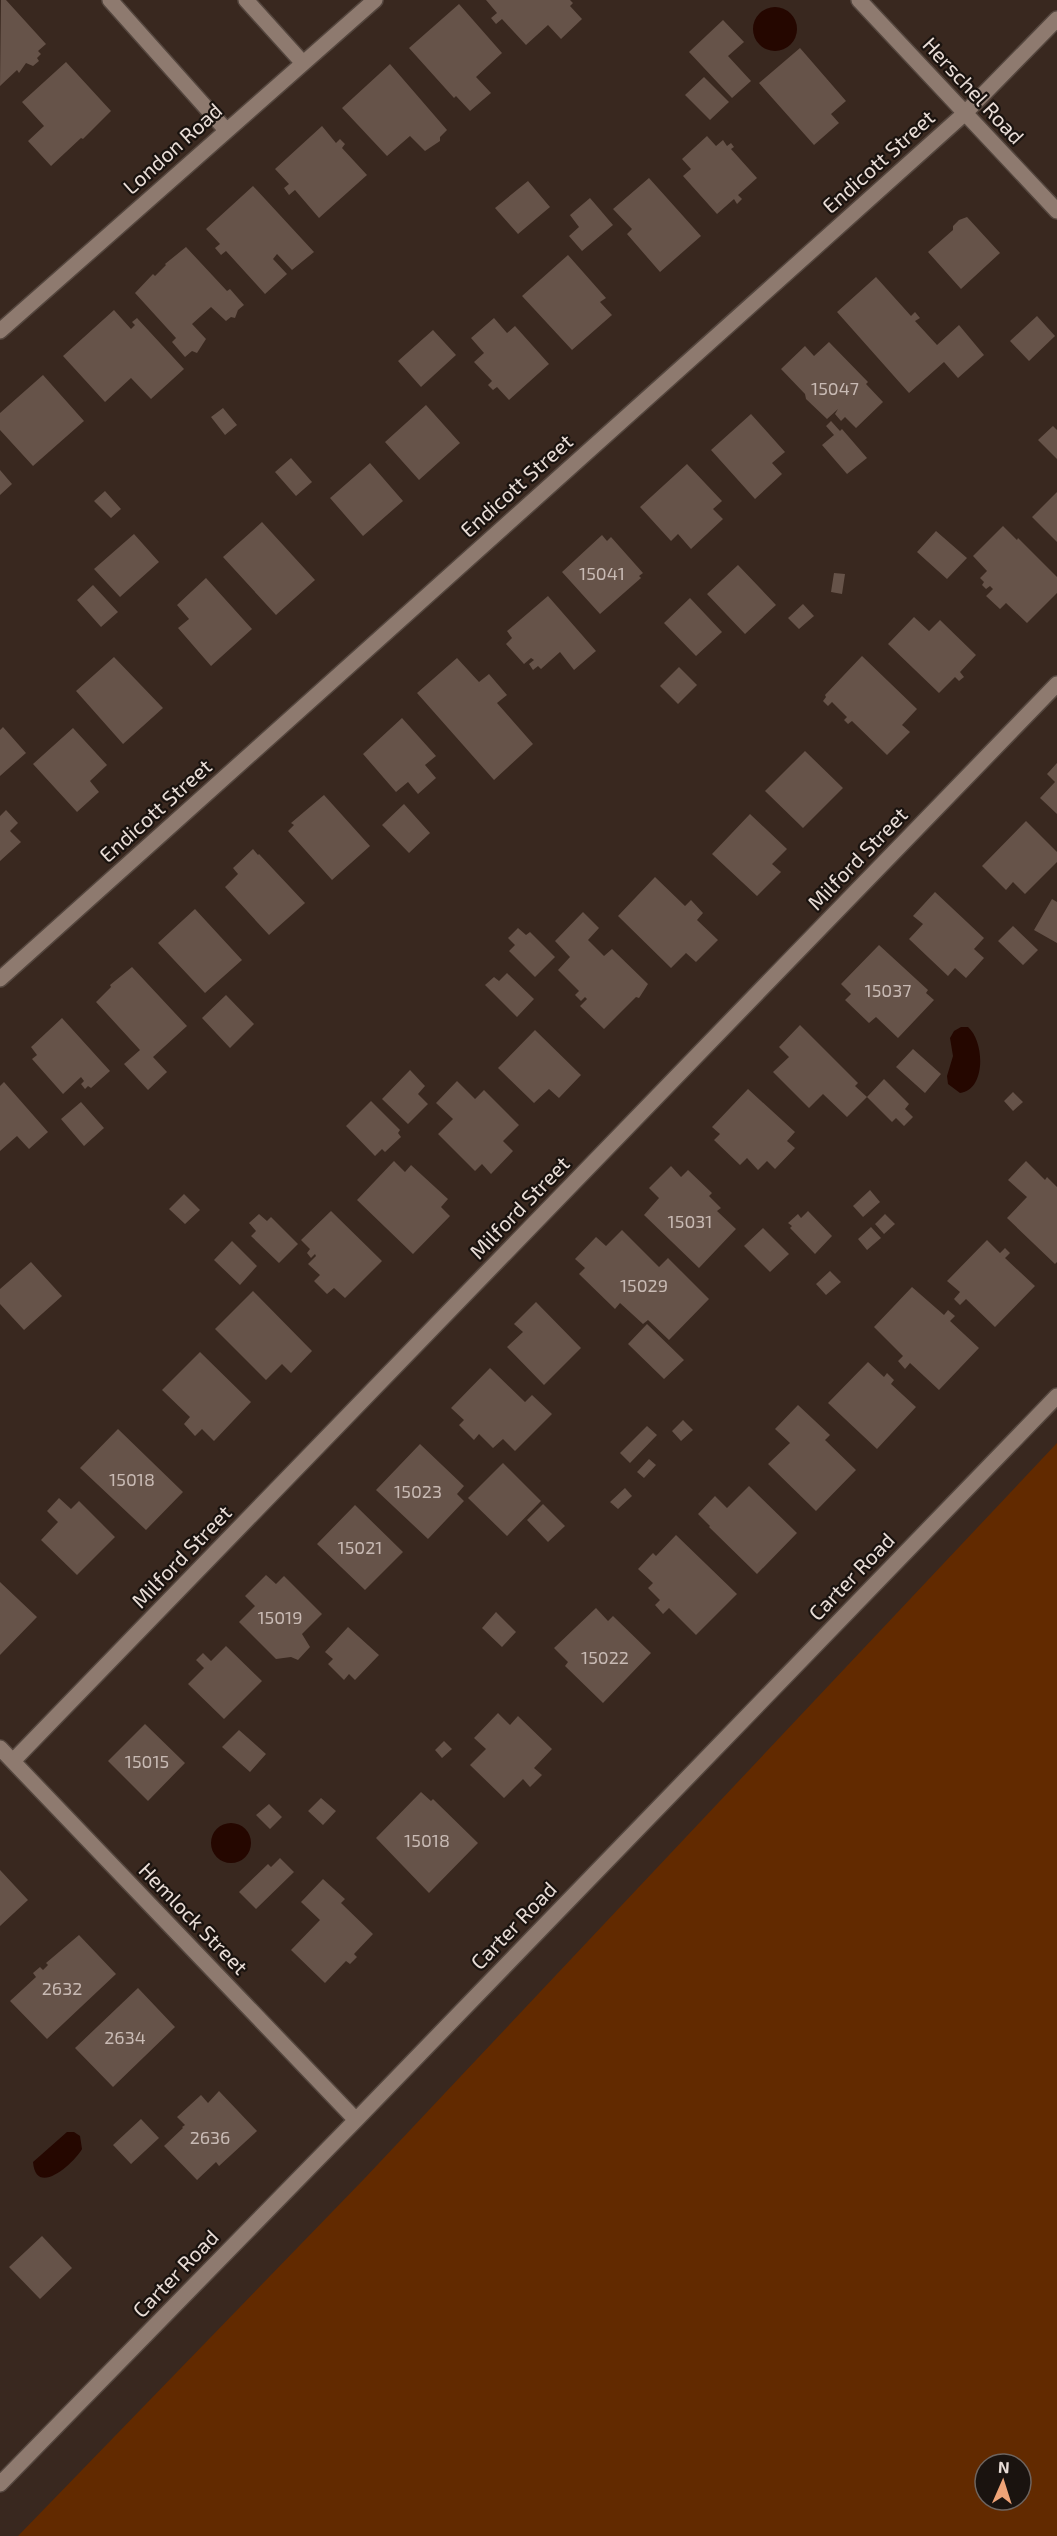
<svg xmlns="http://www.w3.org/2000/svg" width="1057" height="2536" viewBox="0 0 1057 2536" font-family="'Exo 2',sans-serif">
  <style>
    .green { fill: #622a00; fill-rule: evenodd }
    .water { fill: #250700 }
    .building { fill: #665349 }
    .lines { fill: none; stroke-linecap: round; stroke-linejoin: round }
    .minor-casing { stroke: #54463e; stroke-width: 18 }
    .minor { stroke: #8e7a6f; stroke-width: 15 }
    .labels { text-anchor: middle; stroke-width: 4.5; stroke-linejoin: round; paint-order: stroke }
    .number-label { font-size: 18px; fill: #c8bab4 }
    .street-label { font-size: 21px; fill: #e9ddd7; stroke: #1a130f }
  </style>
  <rect width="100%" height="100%" fill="#39281f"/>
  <path class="green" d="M 1057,1443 L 1057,2536 L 18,2536 L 364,2179 ZM 985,2464 L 1021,2464 L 1021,2500 L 985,2500 Z"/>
  <path class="water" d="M753 29a22 22 0 1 1 44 0a22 22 0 1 1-44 0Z
    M 961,1027 L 968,1027 C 985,1042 986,1090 960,1093 L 948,1084 L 947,1076 L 953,1056 L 950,1038 L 954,1031 Z
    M211 1843a20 20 0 1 1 40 0a20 20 0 1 1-40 0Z
    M 67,2132 L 74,2132 L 80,2136 L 82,2149 C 74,2163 36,2198 33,2162 Z"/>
  <path class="building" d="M 1,0 L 6,0 L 46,44 L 38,51 L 41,54 L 37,58 L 39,61 L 33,66 L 26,63 L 19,73 L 17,70 L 0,86 Z
    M 486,0 L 570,0 L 573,3 L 570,6 L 582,19 L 561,39 L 548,25 L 526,45 L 502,19 L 496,24 L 491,18 L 497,13 Z
    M 459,4 L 502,53 L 476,77 L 491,93 L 470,111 L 456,96 L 454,98 L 409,48 Z
    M 723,20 L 744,42 L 728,56 L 751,81 L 732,98 L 689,52 Z
    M 800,48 L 846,101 L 831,114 L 839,123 L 814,145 L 759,83 Z
    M 66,62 L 111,111 L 83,139 L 81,138 L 51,166 L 28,141 L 44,126 L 22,102 Z
    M 390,64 L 447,130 L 440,137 L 440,141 L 425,151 L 410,136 L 387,156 L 342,108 Z
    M 704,77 L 729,102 L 710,120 L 685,95 Z
    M 322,126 L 336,143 L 340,139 L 345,144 L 342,148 L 367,175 L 319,218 L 295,190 L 289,195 L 284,188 L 289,184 L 275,169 Z
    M 707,136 L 716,146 L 723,140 L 727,146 L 731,143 L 734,147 L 731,149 L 757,178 L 738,195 L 742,199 L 737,204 L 734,199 L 717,214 L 683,176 L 691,169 L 682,159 Z
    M 649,178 L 701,236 L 660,272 L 627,234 L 632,229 L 613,209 Z
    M 528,181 L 550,207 L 518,234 L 495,208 Z
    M 253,186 L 314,252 L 292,270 L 277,254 L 273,259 L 287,274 L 265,294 L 226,251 L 221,255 L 215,248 L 220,244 L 206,229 Z
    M 590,198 L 613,225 L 582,251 L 569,236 L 579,227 L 570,215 Z
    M 967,217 L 1000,253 L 961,289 L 928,252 L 953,230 L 953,226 L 959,220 Z
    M 186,247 L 227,291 L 230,289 L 244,305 L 238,310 L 235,318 L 231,317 L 226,321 L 211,307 L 192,324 L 206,339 L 197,353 L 192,351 L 185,357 L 172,342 L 176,338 L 135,293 L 153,274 L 155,276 L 166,265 L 165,264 Z
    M 568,255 L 606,298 L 600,302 L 612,315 L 572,350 L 522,296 Z
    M 876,277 L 911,316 L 915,312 L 920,318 L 915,321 L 937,345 L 959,325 L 984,355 L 958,378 L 944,362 L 909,393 L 837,312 Z
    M 114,310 L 131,329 L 135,325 L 132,322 L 137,318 L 184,369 L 151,399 L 131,378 L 105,402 L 63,356 Z
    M 1037,316 L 1055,336 L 1029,361 L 1010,341 Z
    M 494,318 L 507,333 L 515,326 L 549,364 L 509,400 L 497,387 L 493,390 L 488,385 L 492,381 L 474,362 L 484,353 L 471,338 Z
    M 433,330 L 456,355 L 421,387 L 398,361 Z
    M 829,342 L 868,382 L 866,384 L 883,402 L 856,428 L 845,417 L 841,421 L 835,414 L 838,409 L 827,419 L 806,399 L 805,394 L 781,369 L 805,346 L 814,356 Z
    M 43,375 L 84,421 L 33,466 L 0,430 L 0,413 Z
    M 426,405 L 460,443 L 419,480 L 385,442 Z
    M 223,408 L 237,425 L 225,435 L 211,417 Z
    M 751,414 L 785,452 L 772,463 L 782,474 L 755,499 L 711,450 Z
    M 831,421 L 840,431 L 842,429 L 867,458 L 847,474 L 822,445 L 834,435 L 826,426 Z
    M 1053,426 L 1057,430 L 1057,459 L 1038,440 Z
    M 291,458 L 312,482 L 296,496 L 275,472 Z
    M 370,463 L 403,501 L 363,536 L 330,498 Z
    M 687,464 L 722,501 L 713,509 L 723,519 L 691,549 L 678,534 L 671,541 L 640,507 Z
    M 0,470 L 12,484 L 0,495 Z
    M 105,491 L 121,509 L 111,518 L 94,501 Z
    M 1057,492 L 1057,542 L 1032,517 Z
    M 262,522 L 315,580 L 276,615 L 223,557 Z
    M 1003,526 L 1017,540 L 1018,538 L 1057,577 L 1057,593 L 1027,623 L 1006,603 L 1000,609 L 986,596 L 993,589 L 990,586 L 986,589 L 982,585 L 984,582 L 980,578 L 987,571 L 973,556 Z
    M 936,531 L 967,558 L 947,579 L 917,552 Z
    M 134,534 L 159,562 L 120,597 L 94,569 Z
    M 602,535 L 607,541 L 611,537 L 643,573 L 639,576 L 641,578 L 600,614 L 562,572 Z
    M 738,565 L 776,605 L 745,634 L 707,594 Z
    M 834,573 L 845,574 L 842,594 L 831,592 Z
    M 206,578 L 252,629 L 211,666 L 178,628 L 189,619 L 177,605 Z
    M 93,585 L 118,612 L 101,627 L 77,600 Z
    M 548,596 L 596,651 L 574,670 L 560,652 L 541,669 L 538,666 L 533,670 L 529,664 L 534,660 L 531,658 L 524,664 L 506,644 L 512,638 L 507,631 Z
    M 690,598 L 722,632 L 696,656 L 664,623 Z
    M 803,604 L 814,616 L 799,629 L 788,618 Z
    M 914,617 L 929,631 L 940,620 L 976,655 L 960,672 L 964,677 L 959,681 L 955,677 L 939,693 L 888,644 Z
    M 862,656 L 917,709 L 902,725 L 910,732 L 887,755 L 852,721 L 848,724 L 844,720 L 847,717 L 832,702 L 828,706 L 823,701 L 826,697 L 825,695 Z
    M 114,657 L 163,708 L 123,744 L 76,691 Z
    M 457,658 L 479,682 L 489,674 L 507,695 L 497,703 L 533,744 L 494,780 L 417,693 Z
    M 679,667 L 697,685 L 678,704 L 660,686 Z
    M 402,718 L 436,756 L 425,765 L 436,778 L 418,794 L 408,782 L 396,792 L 363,754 Z
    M 3,727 L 26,753 L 0,776 L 0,730 Z
    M 73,728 L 107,765 L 90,781 L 99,792 L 77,812 L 33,764 Z
    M 805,751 L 843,788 L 803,828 L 765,791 Z
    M 1057,763 L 1057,814 L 1040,798 L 1055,782 L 1047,774 Z
    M 324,795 L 370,846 L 332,880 L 288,831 L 294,825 L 291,823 Z
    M 404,804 L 430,833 L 409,853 L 382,825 Z
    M 6,810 L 18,823 L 10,831 L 21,842 L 0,861 L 0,816 Z
    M 750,814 L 787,849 L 772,864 L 781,872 L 757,896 L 712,854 Z
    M 1026,821 L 1057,852 L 1057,862 L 1025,894 L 1013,882 L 1006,890 L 982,866 Z
    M 253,849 L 258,855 L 259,854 L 305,903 L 269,935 L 225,887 L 238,874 L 233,868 Z
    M 655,877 L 685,906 L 691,900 L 703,913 L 697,920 L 718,940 L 696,962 L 686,953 L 671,968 L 618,916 Z
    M 935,892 L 984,938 L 974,949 L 984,958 L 966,978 L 955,968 L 948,976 L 909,939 L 923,924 L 913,916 Z
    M 1052,899 L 1057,902 L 1057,943 L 1034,930 Z
    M 195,909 L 242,960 L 205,993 L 158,943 Z
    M 583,912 L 599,928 L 588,940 L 604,956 L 612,949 L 648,984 L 639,998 L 636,997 L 604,1029 L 580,1006 L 587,999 L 585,997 L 581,1001 L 575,995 L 579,991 L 558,970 L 570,957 L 555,941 Z
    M 1013,926 L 1038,950 L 1023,965 L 998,941 Z
    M 518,928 L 526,935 L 530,932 L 555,957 L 535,977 L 509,951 L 515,945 L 508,938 Z
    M 879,945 L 928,990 L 926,993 L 934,1000 L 898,1038 L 876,1017 L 869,1023 L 845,1000 L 851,994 L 841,984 Z
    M 132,967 L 187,1026 L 153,1057 L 167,1072 L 148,1090 L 124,1064 L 140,1050 L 96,1002 L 111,987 L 110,985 Z
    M 507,973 L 534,999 L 517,1017 L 485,985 L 494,977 L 499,981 Z
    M 226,995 L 254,1024 L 230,1048 L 202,1018 Z
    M 62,1018 L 110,1071 L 91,1088 L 88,1086 L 85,1089 L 81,1084 L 84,1081 L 81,1077 L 63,1094 L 32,1059 L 37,1055 L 31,1047 Z
    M 800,1025 L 858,1083 L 855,1086 L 867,1097 L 847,1117 L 823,1094 L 809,1108 L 773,1072 L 789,1057 L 779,1047 Z
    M 535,1030 L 581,1075 L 559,1098 L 549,1089 L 534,1103 L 498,1068 Z
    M 913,1049 L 941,1074 L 925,1093 L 896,1067 Z
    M 410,1070 L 425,1086 L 418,1094 L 428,1104 L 408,1124 L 382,1099 Z
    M 884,1079 L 909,1104 L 905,1109 L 913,1117 L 904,1126 L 896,1118 L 892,1122 L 867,1097 Z
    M 457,1081 L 475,1099 L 484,1090 L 519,1125 L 503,1141 L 513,1151 L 491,1174 L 482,1164 L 475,1171 L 438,1134 L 453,1119 L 436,1103 Z
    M 4,1082 L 48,1132 L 29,1149 L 17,1136 L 0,1151 L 0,1086 Z
    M 748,1089 L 795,1132 L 787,1141 L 795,1148 L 775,1169 L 767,1161 L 758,1170 L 747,1158 L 740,1165 L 714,1140 L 720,1134 L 712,1127 Z
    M 1013,1092 L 1023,1102 L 1013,1111 L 1004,1101 Z
    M 371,1101 L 400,1130 L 398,1133 L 401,1137 L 385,1152 L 382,1149 L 375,1156 L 346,1126 Z
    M 81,1102 L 104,1128 L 84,1146 L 61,1119 Z
    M 394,1161 L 405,1172 L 411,1165 L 448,1199 L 441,1207 L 450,1216 L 413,1254 L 357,1200 Z
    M 1026,1161 L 1045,1180 L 1047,1177 L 1057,1187 L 1057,1262 L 1055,1264 L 1007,1218 L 1027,1197 L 1008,1180 Z
    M 671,1166 L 681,1177 L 688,1170 L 712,1193 L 709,1196 L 721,1208 L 717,1211 L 736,1229 L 699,1268 L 644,1215 L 659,1198 L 649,1188 Z
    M 870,1190 L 880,1202 L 863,1217 L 853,1206 Z
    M 184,1194 L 200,1210 L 185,1224 L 169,1209 Z
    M 331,1211 L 382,1261 L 345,1298 L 334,1288 L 327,1294 L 314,1281 L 320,1275 L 308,1264 L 316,1256 L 315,1254 L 311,1258 L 307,1253 L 310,1249 L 301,1240 Z
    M 808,1211 L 832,1236 L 815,1254 L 790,1228 L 792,1226 L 788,1223 L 798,1214 L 801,1218 Z
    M 259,1214 L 267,1221 L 271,1217 L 298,1244 L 279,1263 L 251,1236 L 256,1231 L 249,1223 Z
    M 885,1214 L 895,1224 L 884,1234 L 875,1224 Z
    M 871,1227 L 881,1238 L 867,1250 L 858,1239 Z
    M 763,1228 L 789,1254 L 770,1272 L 744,1246 Z
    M 622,1230 L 659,1267 L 668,1258 L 709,1299 L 669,1340 L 648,1320 L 643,1324 L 620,1303 L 615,1309 L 579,1274 L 585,1268 L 575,1259 L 596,1237 L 606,1246 Z
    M 987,1240 L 1000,1253 L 1005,1248 L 1010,1253 L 1005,1258 L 1035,1286 L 995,1327 L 966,1299 L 960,1305 L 954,1299 L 960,1292 L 947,1281 Z
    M 232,1241 L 257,1266 L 240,1285 L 214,1260 Z
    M 31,1262 L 62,1296 L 24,1330 L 0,1304 L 0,1289 Z
    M 830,1271 L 841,1282 L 826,1295 L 816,1284 Z
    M 912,1287 L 944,1315 L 948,1310 L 955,1316 L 950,1321 L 979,1348 L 939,1390 L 910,1363 L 905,1369 L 898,1361 L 903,1356 L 874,1327 Z
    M 253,1291 L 312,1351 L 291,1373 L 282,1364 L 266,1380 L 215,1329 Z
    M 536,1302 L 581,1348 L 544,1385 L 507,1347 L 523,1332 L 514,1324 Z
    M 647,1324 L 684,1360 L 664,1379 L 628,1344 Z
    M 200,1352 L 251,1402 L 214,1441 L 202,1429 L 195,1436 L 184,1424 L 190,1417 L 162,1390 Z
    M 868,1362 L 884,1377 L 887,1373 L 894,1380 L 891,1384 L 916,1407 L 877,1449 L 828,1403 Z
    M 490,1368 L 525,1402 L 532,1395 L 552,1414 L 515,1451 L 503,1439 L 493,1448 L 479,1434 L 474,1440 L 459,1425 L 464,1420 L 451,1408 Z
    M 798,1405 L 830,1435 L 825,1440 L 856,1470 L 816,1511 L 768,1464 L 790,1443 L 775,1429 Z
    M 683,1420 L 693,1430 L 681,1441 L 672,1431 Z
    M 647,1426 L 657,1435 L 630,1463 L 620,1453 Z
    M 118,1429 L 183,1492 L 146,1530 L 80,1468 Z
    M 420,1444 L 464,1486 L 457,1494 L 464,1501 L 428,1539 L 376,1490 Z
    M 649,1459 L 656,1465 L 644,1478 L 637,1472 Z
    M 503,1463 L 541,1501 L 507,1536 L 468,1498 Z
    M 749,1486 L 797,1533 L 757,1574 L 709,1527 L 710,1526 L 698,1514 L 715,1496 L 727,1508 Z
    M 625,1488 L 632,1496 L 618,1509 L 610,1502 Z
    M 59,1498 L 71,1509 L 79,1501 L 115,1537 L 77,1575 L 41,1540 L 58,1522 L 47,1511 Z
    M 543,1504 L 565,1526 L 548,1542 L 527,1520 Z
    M 355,1505 L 403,1552 L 365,1590 L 317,1544 Z
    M 676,1535 L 737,1594 L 696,1635 L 669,1608 L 663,1614 L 655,1605 L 660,1600 L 648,1588 L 653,1583 L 638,1569 L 653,1553 L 656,1556 Z
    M 266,1575 L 276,1584 L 284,1576 L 322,1614 L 302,1634 L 310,1647 L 298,1660 L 291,1657 L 276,1659 L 239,1622 L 255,1606 L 245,1596 Z
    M 0,1582 L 37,1617 L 0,1655 Z
    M 596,1608 L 608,1621 L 613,1616 L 651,1653 L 603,1703 L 565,1666 L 568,1662 L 554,1648 Z
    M 496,1612 L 516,1632 L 502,1647 L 482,1628 Z
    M 348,1627 L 379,1655 L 355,1680 L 349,1674 L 344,1680 L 328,1664 L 333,1659 L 325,1652 Z
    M 226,1646 L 262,1681 L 224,1719 L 188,1684 L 204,1668 L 196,1660 L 203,1653 L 211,1661 Z
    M 498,1713 L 510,1725 L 518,1716 L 552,1749 L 534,1768 L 542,1775 L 530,1787 L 523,1779 L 504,1798 L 470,1765 L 486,1749 L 474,1738 Z
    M 145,1724 L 185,1763 L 148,1801 L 108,1761 Z
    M 239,1730 L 266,1754 L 250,1772 L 222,1747 Z
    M 444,1741 L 452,1749 L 442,1758 L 435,1750 Z
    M 421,1792 L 431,1801 L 433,1799 L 478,1843 L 429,1893 L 376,1838 Z
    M 321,1798 L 336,1811 L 323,1825 L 308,1811 Z
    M 269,1804 L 282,1817 L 270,1829 L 256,1815 Z
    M 280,1858 L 294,1872 L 256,1909 L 239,1892 L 268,1864 L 271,1867 Z
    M 0,1870 L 28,1900 L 0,1926 Z
    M 323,1879 L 345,1899 L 341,1903 L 373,1934 L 354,1954 L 357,1957 L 350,1964 L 346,1961 L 325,1983 L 291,1950 L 320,1920 L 301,1902 Z
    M 79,1935 L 116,1974 L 47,2039 L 10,2001 L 36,1977 L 33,1973 L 40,1967 L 43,1970 L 48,1965 L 46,1963 Z
    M 138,1988 L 175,2027 L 113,2087 L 75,2048 Z
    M 219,2091 L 257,2131 L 219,2166 L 216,2162 L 197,2180 L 164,2146 L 183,2128 L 182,2127 L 185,2125 L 177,2117 L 201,2095 L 208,2103 Z
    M 141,2119 L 159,2138 L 131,2164 L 113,2145 Z
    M 42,2236 L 72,2268 L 40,2299 L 9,2267 Z"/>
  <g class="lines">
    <g class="minor-casing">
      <path id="minor" d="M 110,0 L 226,130
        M 246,0 L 302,62
        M 859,0 L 1057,211
        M 0,331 L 375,0
        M 0,979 L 964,114 L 1057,19
        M 0,1748 L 356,2120
        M 13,1761 L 1057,684
        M 0,2484 L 356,2120 L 1057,1396"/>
    </g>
    <use href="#minor" class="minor"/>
  </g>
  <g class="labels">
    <g class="number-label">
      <text x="835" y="395">15047</text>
      <text x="602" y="580">15041</text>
      <text x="888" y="997">15037</text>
      <text x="690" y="1228">15031</text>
      <text x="644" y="1292">15029</text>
      <text x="132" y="1486">15018</text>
      <text x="418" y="1498">15023</text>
      <text x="360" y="1554">15021</text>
      <text x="280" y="1624">15019</text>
      <text x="605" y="1664">15022</text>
      <text x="147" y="1768">15015</text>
      <text x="427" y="1847">15018</text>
      <text x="62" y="1995">2632</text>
      <text x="125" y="2044">2634</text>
      <text x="210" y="2144">2636</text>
    </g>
    <g class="street-label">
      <text transform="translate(973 91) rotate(47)" y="7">Herschel Road</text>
      <text transform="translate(173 149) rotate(-42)" y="7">London Road</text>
      <text transform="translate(879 162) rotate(-42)" y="7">Endicott Street</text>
      <text transform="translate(517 486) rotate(-42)" y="7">Endicott Street</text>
      <text transform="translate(156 811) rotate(-42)" y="7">Endicott Street</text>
      <text transform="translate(858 859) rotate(-46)" y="7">Milford Street</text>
      <text transform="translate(520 1208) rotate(-46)" y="7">Milford Street</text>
      <text transform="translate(182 1557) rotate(-46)" y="7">Milford Street</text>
      <text transform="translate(852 1577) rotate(-46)" y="7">Carter Road</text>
      <text transform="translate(193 1919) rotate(46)" y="7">Hemlock Street</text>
      <text transform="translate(514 1926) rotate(-46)" y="7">Carter Road</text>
      <text transform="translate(176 2274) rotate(-46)" y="7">Carter Road</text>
    </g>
  </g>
  <g transform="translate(1003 2482) rotate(3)"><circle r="28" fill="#1a130f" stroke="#6d645f" stroke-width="1.5"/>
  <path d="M0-4.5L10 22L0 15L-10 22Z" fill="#efa377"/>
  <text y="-9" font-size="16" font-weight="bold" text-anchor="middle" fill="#e9ddd7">N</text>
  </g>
</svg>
